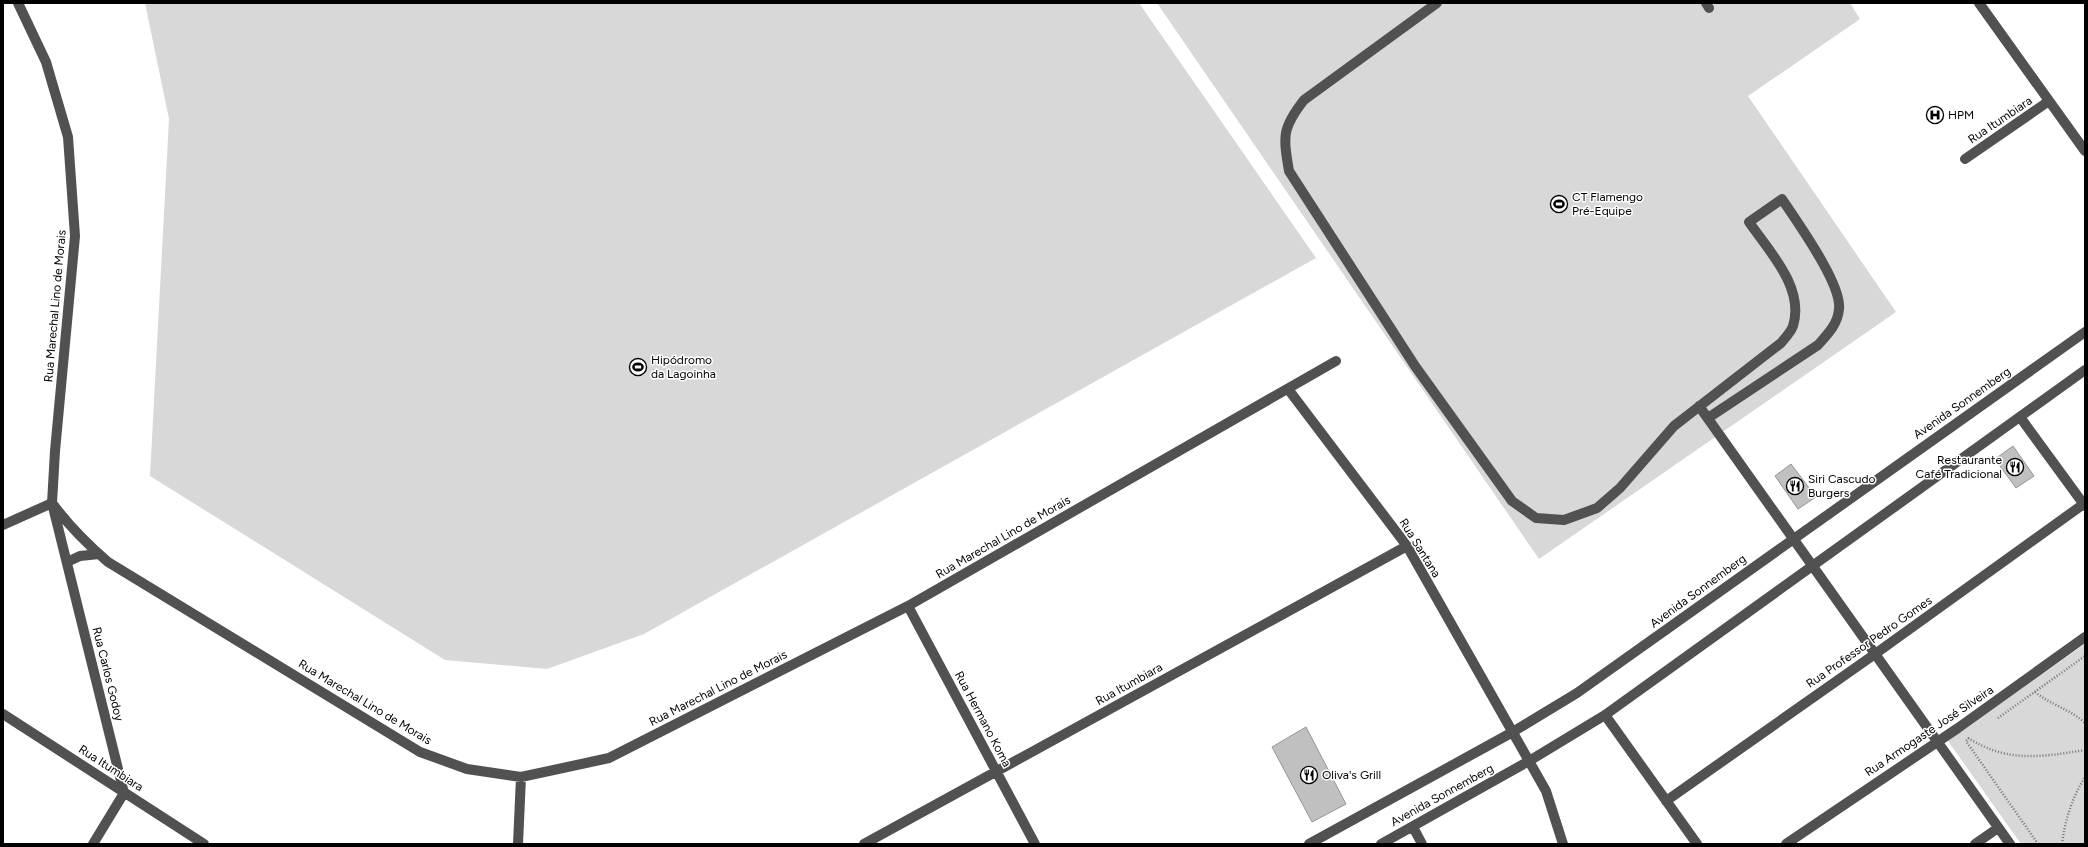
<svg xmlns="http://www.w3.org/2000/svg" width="2088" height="847" viewBox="0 0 2088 847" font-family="Figtree,sans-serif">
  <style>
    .green { fill: #d8d8d8 }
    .building { fill: #c0c0c0; stroke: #959595 }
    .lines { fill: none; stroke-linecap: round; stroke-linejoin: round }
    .path { stroke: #737373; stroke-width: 2.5; stroke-dasharray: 1 2; stroke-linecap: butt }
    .minor { stroke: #515151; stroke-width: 10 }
    .labels { text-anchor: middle; stroke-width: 3; stroke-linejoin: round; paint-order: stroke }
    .poi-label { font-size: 12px; fill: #000; stroke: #fff; text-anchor: start }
    .street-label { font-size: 12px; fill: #000; stroke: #fff }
  </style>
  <rect width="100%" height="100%" fill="#fff"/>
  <path class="green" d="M 145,3 L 1139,3 L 1316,258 L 644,634 L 547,669 L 445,660 L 150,476 L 169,119 Z
    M 1157,3 L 1850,3 L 1860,19 L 1748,96 L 1896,312 L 1539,559 Z
    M 2085,644 L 2085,844 L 2021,844 L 1948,741 Z"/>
  <path class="building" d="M 2013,446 L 2034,476 L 2016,488 L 1995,459 Z
    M 1791,464 L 1816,497 L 1798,509 L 1775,476 Z
    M 1306,727 L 1346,804 L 1312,822 L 1272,747 Z"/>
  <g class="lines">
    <path class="path" d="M 2035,692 C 2051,705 2070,709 2085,723
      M 1998,718 L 2085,656
      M 1968,738 C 2008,763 2041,757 2085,750
      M 1969,738 L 1966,741 L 2038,844
      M 2062,844 C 2065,820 2072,798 2085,777"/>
    <path class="minor" d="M 18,3 L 46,62 L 68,137 L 75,236 L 55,451 L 52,503 L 124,793 L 93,844
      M 1437,3 L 1304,100 C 1282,128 1283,136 1289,171 L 1415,366 L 1512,501 L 1536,518 L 1564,520 L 1597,508 L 1620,488 L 1674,426 L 1781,343 C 1785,338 1791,332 1793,326 C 1805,288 1769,251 1749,222 L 1782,199 C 1797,222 1842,284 1839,309 C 1838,324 1827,335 1818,345 L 1708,418
      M 1706,3 L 1709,8
      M 1979,3 L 2085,151
      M 1965,159 L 2049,101
      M 1288,389 L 1407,546 L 1546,791 L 1563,844
      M 1699,406 L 2010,844
      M 2020,417 L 2085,506
      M 52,503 C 69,526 87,544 108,562 L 420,752 L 467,769 L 521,777 L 609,758 L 908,606 L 1336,361
      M 3,525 L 52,503
      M 67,562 L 80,556 L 99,554
      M 908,606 L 1035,844
      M 3,714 L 204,844
      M 1605,715 L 1697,844
      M 1666,801 L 1875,654 L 2085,503
      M 1413,827 L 1422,844
      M 518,844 L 521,777
      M 864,844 L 1407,546
      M 1309,844 L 1511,733 L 1577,693 L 2085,332
      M 1381,844 L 1529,761 L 1605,715 L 2085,370
      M 1786,844 L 1958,728 L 2085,637
      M 1975,844 L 1998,828"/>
  </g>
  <defs>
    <g id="hospital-ring" transform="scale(0.9)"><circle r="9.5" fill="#fff" stroke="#000" stroke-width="1.5"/><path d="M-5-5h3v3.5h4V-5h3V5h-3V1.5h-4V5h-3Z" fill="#000"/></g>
    <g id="stadium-ring" transform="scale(0.9)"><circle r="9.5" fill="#fff" stroke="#000" stroke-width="1.5"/><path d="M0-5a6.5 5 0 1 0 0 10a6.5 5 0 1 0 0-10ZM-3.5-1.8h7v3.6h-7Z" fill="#000"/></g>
    <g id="restaurant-ring" transform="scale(0.9)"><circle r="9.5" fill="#fff" stroke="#000" stroke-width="1.5"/><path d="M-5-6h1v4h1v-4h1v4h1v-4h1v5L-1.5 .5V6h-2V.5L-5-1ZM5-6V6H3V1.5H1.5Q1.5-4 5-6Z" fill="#000"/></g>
  </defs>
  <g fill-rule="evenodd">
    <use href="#hospital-ring" x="1935" y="115"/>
    <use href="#stadium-ring" x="1559" y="204"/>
    <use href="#stadium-ring" x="638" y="367"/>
    <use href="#restaurant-ring" x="2015" y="467"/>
    <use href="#restaurant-ring" x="1795" y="486"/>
    <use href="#restaurant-ring" x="1309" y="775"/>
  </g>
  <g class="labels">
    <g class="poi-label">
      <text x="1948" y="119">HPM</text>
      <text x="1572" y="201">CT Flamengo<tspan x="1572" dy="14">Pré-Equipe</tspan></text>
      <text x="651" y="364">Hipódromo<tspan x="651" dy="14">da Lagoinha</tspan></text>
      <text x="2002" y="464" text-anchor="end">Restaurante<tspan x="2002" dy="14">Café Tradicional</tspan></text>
      <text x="1808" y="483">Siri Cascudo<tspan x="1808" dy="14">Burgers</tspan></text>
      <text x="1322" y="779">Oliva's Grill</text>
    </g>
    <g class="street-label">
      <text transform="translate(2000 120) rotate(-34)" y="4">Rua Itumbiara</text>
      <text transform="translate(55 306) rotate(-85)" y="4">Rua Marechal Lino de Morais</text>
      <text transform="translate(1962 403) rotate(-35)" y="4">Avenida Sonnemberg</text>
      <text transform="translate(1003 537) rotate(-30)" y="4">Rua Marechal Lino de Morais</text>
      <text transform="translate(1420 548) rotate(58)" y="4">Rua Santana</text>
      <text transform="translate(1698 591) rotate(-36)" y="4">Avenida Sonnemberg</text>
      <text transform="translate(1869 642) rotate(-35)" y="4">Rua Professor Pedro Gomes</text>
      <text transform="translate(108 674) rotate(76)" y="4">Rua Carlos Godoy</text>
      <text transform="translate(1129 684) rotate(-29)" y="4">Rua Itumbiara</text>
      <text transform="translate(718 688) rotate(-27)" y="4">Rua Marechal Lino de Morais</text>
      <text transform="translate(365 702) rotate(31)" y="4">Rua Marechal Lino de Morais</text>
      <text transform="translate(983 719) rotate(62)" y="4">Rua Hermano Koma</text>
      <text transform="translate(1929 731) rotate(-34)" y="4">Rua Armogaste José Silveira</text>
      <text transform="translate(111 768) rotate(33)" y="4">Rua Itumbiara</text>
      <text transform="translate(1442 795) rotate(-29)" y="4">Avenida Sonnemberg</text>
    </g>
  </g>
  <rect width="2088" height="847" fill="none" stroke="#000000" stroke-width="8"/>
</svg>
